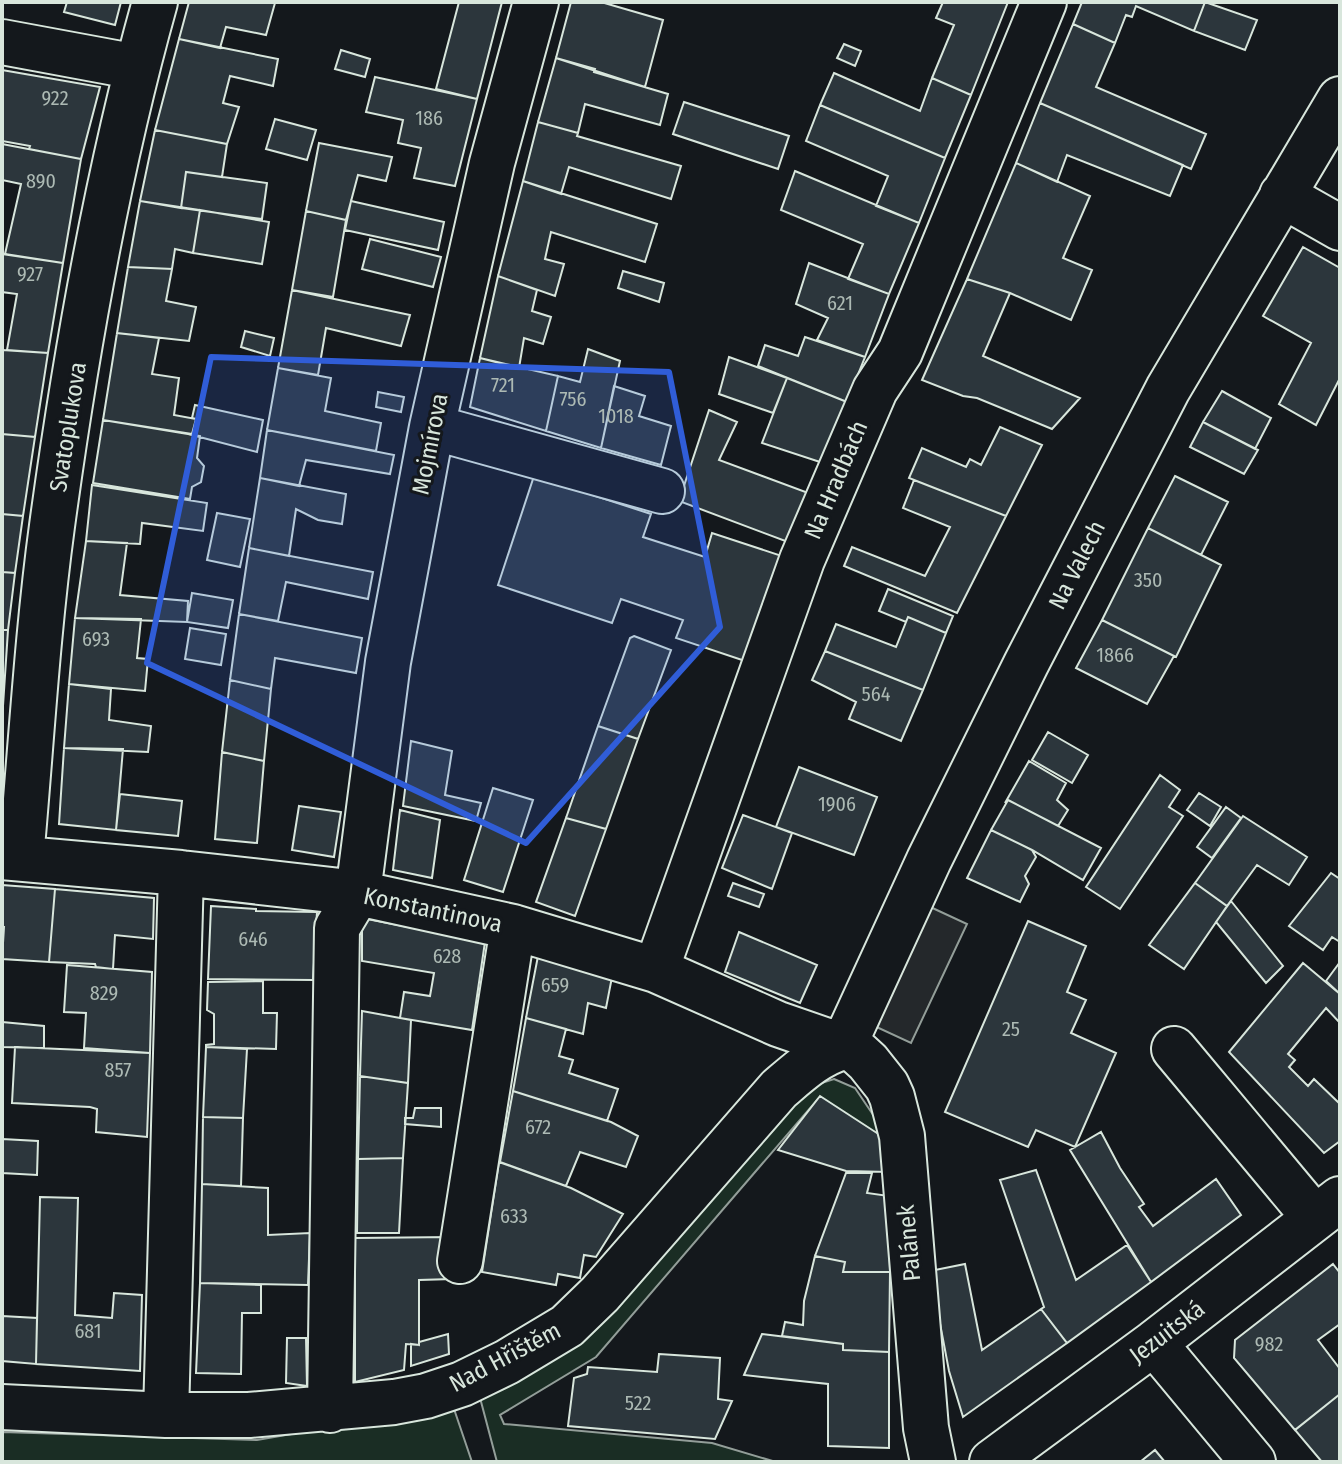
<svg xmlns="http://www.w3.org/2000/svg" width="1342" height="1464" viewBox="0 0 1342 1464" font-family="'Fira Sans Condensed',sans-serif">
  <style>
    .green { fill: #1a2d24; stroke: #939e99; stroke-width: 2 }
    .parking { fill: #24282b; stroke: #939e99; stroke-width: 2 }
    .building { fill: #2c363c; stroke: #d8e6dc; stroke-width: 2 }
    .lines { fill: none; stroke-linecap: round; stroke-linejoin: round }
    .minor-casing { stroke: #d8e6dc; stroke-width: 48 }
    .minor { stroke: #14181c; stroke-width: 44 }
    .marked { fill: #305dd8; fill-opacity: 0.2; stroke: #305dd8; stroke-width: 6; stroke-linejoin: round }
    .labels { text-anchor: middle; stroke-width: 6; stroke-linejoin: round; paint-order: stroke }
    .number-label { font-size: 20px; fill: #adbab4 }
    .street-label { font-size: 24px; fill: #d8e6dc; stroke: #14181c }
  </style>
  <rect width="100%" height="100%" fill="#14181c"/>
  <path class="green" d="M 834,1079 L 855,1088 L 882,1128 L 876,1139 L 817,1100 L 596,1357 L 500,1415 L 504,1424 L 712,1443 L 776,1462 L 497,1462 L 479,1394 L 809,1087 Z
    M 453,1406 L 472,1462 L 2,1462 L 2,1432 L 257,1440 Z"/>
  <path class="parking" d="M 926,905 L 967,924 L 911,1043 L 870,1024 Z"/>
  <path class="building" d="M 67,2 L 121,2 L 115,25 L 64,12 Z
    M 189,2 L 272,2 L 275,3 L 266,35 L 226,27 L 220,48 L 179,39 Z
    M 459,2 L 502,2 L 477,99 L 436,89 Z
    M 571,2 L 601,2 L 663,20 L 645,87 L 556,58 Z
    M 943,2 L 1008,2 L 971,95 L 932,78 L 954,25 L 936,18 Z
    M 1082,2 L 1205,2 L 1194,31 L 1136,6 L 1132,17 L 1126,15 L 1115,43 L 1073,24 Z
    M 1205,2 L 1257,20 L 1245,50 L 1194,31 Z
    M 1073,24 L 1115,43 L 1096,87 L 1206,134 L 1191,169 L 1040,103 Z
    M 179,39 L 278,59 L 273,86 L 230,76 L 223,103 L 239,107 L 227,144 L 155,130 Z
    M 844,44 L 861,51 L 855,66 L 837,58 Z
    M 341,50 L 370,59 L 365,77 L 335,69 Z
    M 556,58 L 595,69 L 594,72 L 668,94 L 660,125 L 585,104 L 578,133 L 538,122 Z
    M 2,70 L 100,87 L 81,159 L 29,149 L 30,146 L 2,141 Z
    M 834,73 L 920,111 L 932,78 L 971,95 L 945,158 L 820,105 Z
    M 375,77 L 477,99 L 455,186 L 414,178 L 421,148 L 398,143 L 403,120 L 366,112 Z
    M 684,102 L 789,136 L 778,169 L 673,134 Z
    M 1040,103 L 1183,165 L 1170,196 L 1067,155 L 1057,182 L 1016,163 Z
    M 820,105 L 945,158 L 919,223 L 876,206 L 888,176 L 806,141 Z
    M 275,119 L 316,130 L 307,160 L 266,149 Z
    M 538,122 L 578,133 L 577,136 L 681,166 L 671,199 L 569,167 L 561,194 L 523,181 Z
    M 155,130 L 227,144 L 222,177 L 186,172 L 181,208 L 140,201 Z
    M 319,143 L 392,157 L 386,181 L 358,175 L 346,220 L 306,211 Z
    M 2,144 L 81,159 L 63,263 L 5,254 L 21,184 L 2,180 Z
    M 1016,163 L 1090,196 L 1063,258 L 1092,270 L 1071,320 L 1010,293 L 967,279 Z
    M 795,171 L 919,223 L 889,294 L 848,279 L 863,244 L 781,210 Z
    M 186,172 L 267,183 L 262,219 L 181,208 Z
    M 523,181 L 657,224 L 645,262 L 551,232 L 545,259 L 564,264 L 555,296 L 498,276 Z
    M 140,201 L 200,210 L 193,253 L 175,249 L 172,269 L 128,267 Z
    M 351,201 L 444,222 L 438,250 L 345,230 Z
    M 200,210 L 269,222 L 262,264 L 193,253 Z
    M 306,211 L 346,220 L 333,297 L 292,290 Z
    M 370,239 L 441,257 L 433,287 L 362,269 Z
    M 1303,247 L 1340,268 L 1340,378 L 1316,425 L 1279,404 L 1311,343 L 1263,316 Z
    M 2,254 L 63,263 L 48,353 L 7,350 L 17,294 L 2,292 Z
    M 809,263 L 889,294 L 865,357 L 817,340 L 828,318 L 796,304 Z
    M 128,267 L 172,269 L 166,301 L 196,307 L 189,341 L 117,333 Z
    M 623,271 L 664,283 L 659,302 L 618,288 Z
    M 498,276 L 537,290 L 532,311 L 551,317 L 543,344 L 524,338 L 519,368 L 480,358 Z
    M 967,279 L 1010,293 L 983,356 L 1080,398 L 1052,429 L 977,398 L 963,396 L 922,380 Z
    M 292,290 L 410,315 L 401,346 L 326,328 L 318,375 L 278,368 Z
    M 245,331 L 274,338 L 270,356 L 241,347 Z
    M 117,333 L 159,338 L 152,374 L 179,378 L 174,415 L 196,419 L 192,434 L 103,420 Z
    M 805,337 L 865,357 L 847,402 L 758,366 L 765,345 L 798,356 Z
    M 588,349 L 620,361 L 601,448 L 546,431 L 558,376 L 580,382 Z
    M 2,350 L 48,353 L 35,437 L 2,434 Z
    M 729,357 L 787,378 L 773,413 L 719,394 Z
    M 480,358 L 558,376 L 546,431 L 470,407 Z
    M 278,368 L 331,378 L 325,411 L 381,423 L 376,451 L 267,430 Z
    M 787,378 L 847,402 L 823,463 L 762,443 Z
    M 614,386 L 645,396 L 639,416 L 671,426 L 661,465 L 601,448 Z
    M 1222,391 L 1271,418 L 1255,449 L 1203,422 Z
    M 378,392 L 404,397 L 401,412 L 376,407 Z
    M 195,405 L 263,420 L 257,452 L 188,434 L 192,434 L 196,419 L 192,418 Z
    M 709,410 L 737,422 L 719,460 L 811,494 L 788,542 L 679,501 Z
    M 103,420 L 200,436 L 197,458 L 204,466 L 201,482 L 192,487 L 190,499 L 93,483 Z
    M 1203,422 L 1258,450 L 1244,474 L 1190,447 Z
    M 1000,427 L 1042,445 L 1006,516 L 909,478 L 922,448 L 966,467 L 970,459 L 981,465 Z
    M 267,430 L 394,455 L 390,474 L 306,460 L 299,486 L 260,478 Z
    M 2,434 L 35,437 L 23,516 L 2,514 Z
    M 534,476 L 651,514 L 643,537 L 705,557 L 712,533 L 785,557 L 745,661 L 676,638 L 683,620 L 621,599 L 612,623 L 498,585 Z
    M 1175,476 L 1228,502 L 1201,555 L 1148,528 Z
    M 260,478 L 346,494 L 342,524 L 318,520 L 296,509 L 289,556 L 249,548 Z
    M 914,480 L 1006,516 L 957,613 L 844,566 L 852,547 L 925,576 L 950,527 L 903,508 Z
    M 92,485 L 207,503 L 203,531 L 142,523 L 140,544 L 86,541 Z
    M 217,513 L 250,519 L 240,567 L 207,560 Z
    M 2,514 L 23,516 L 15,573 L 2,572 Z
    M 1148,528 L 1221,565 L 1176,657 L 1102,620 Z
    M 86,541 L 127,543 L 120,595 L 188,601 L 187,622 L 75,618 Z
    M 249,548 L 373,572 L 368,599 L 286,582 L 278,621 L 239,614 Z
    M 2,572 L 15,573 L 8,630 L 2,630 Z
    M 888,589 L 953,616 L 946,633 L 908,617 L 906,622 L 879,611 Z
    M 192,593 L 233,600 L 228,628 L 187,622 Z
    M 239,614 L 362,638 L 356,673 L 275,658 L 271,689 L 230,680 Z
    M 908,617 L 946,633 L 923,690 L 825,651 L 836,624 L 896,647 Z
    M 75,618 L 141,619 L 137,658 L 148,659 L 145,691 L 69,684 Z
    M 1102,620 L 1174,656 L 1147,704 L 1076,668 Z
    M 190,628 L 226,634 L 221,665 L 185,659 Z
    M 2,630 L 8,630 L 2,721 Z
    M 634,636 L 671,650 L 638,739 L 598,726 L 630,638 Z
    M 825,651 L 923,690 L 901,741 L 849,719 L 856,702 L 812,680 Z
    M 230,680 L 271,689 L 264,761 L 222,752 Z
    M 69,684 L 111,689 L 109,720 L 151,726 L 148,752 L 64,748 Z
    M 598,726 L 638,739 L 606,829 L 566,818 Z
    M 1048,732 L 1088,755 L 1072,783 L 1032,760 Z
    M 411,741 L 452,751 L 445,795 L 481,803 L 476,821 L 403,806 Z
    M 64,748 L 123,749 L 116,830 L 59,824 Z
    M 222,752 L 264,761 L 257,843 L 215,839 Z
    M 1029,761 L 1066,783 L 1057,800 L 1068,810 L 1058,826 L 1008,800 L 1005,803 Z
    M 799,767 L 877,797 L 854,855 L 776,827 Z
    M 1160,775 L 1180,790 L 1169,807 L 1183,816 L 1120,909 L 1086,887 Z
    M 493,788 L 533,800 L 503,892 L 464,880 Z
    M 1199,793 L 1221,807 L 1210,826 L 1187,810 Z
    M 120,794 L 182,801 L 178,836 L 116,830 Z
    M 1008,800 L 1101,848 L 1083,880 L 1032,850 L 991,830 Z
    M 299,806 L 341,812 L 334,857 L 292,850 Z
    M 1226,807 L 1241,818 L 1212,858 L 1197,847 Z
    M 400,810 L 440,820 L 432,878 L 393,870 Z
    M 743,815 L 792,833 L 772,889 L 722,868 Z
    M 1243,816 L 1307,857 L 1289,885 L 1257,865 L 1227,906 L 1195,883 Z
    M 566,818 L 606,829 L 575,916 L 536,902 Z
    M 991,830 L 1032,850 L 1036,857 L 1025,876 L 1029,884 L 1020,902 L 967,878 Z
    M 1331,873 L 1340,879 L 1340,942 L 1332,937 L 1323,950 L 1289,926 Z
    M 733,883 L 764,894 L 759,907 L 728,896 Z
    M 1195,883 L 1227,906 L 1184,969 L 1149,945 Z
    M 2,885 L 55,889 L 49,962 L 2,959 L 4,927 L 2,927 Z
    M 55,889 L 154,898 L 153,939 L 115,935 L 113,969 L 96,967 L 95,964 L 49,962 Z
    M 1231,901 L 1283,966 L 1266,983 L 1216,922 Z
    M 211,906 L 256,909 L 256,911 L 317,912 L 313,980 L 208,979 Z
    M 362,918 L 485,942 L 472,1030 L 400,1018 L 404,992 L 430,996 L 434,973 L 362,961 Z
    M 1028,921 L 1086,946 L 1067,992 L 1086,1000 L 1071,1033 L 1116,1053 L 1075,1147 L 1036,1130 L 1028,1147 L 945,1112 Z
    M 739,932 L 817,965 L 800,1003 L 725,972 Z
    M 538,956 L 612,977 L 606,1008 L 588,1003 L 583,1034 L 526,1018 Z
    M 1340,962 L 1340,994 L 1326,981 Z
    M 1303,963 L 1340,994 L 1340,1023 L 1326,1008 L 1288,1054 L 1295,1060 L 1289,1067 L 1308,1086 L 1314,1079 L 1340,1104 L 1340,1141 L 1324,1153 L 1229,1052 Z
    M 67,965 L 152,972 L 150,1053 L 84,1048 L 86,1013 L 64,1012 Z
    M 263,981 L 263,1013 L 277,1013 L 276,1049 L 206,1047 L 206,1045 L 214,1044 L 214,1014 L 207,1010 L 208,982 Z
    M 362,1011 L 411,1020 L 408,1083 L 360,1076 Z
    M 526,1018 L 566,1029 L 559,1056 L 573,1060 L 569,1073 L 618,1089 L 607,1121 L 513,1091 Z
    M 2,1022 L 44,1026 L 44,1048 L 2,1047 Z
    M 15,1047 L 150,1053 L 147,1137 L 96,1132 L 97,1109 L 90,1107 L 12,1103 Z
    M 206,1047 L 247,1049 L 243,1118 L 203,1117 Z
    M 360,1076 L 408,1083 L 403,1158 L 358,1159 Z
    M 513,1091 L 611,1122 L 638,1136 L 626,1167 L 580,1152 L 566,1186 L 500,1162 Z
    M 820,1096 L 880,1135 L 889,1172 L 846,1171 L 778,1150 Z
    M 415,1108 L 441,1108 L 441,1127 L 405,1124 L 405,1118 L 413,1118 Z
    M 203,1117 L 243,1118 L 241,1186 L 202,1184 Z
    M 1101,1132 L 1120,1168 L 1144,1204 L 1139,1207 L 1153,1226 L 1216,1179 L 1241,1215 L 1151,1282 L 1070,1150 Z
    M 2,1139 L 38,1141 L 37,1175 L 2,1173 Z
    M 403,1158 L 399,1233 L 357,1233 L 358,1159 Z
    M 499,1162 L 571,1188 L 623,1214 L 596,1257 L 584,1255 L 580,1278 L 558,1274 L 556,1285 L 482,1272 Z
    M 1036,1170 L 1076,1280 L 1127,1245 L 1151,1282 L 1067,1343 L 1041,1309 L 1044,1307 L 1000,1180 Z
    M 846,1173 L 872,1173 L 867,1193 L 889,1196 L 890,1272 L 843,1272 L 845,1262 L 815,1256 Z
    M 202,1184 L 268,1188 L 268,1235 L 310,1233 L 308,1285 L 200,1283 Z
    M 40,1197 L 78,1198 L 75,1315 L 112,1318 L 114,1293 L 142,1295 L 140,1371 L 36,1364 Z
    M 452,1237 L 452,1279 L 419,1280 L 419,1345 L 406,1344 L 404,1370 L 355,1382 L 355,1238 Z
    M 815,1256 L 845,1262 L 843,1272 L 890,1272 L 889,1352 L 843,1350 L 843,1344 L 782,1336 L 785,1322 L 803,1325 L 804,1301 Z
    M 965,1264 L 982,1350 L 1041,1309 L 1067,1343 L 963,1417 L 949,1371 L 930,1271 Z
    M 1333,1264 L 1340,1273 L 1340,1324 L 1318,1340 L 1340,1369 L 1340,1394 L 1295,1430 L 1234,1358 L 1235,1340 Z
    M 200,1283 L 261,1285 L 261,1313 L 242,1313 L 241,1374 L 196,1373 Z
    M 2,1316 L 37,1318 L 36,1364 L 2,1361 Z
    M 448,1334 L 449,1354 L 411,1366 L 411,1344 L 419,1345 L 419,1342 Z
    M 762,1334 L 843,1344 L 843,1350 L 889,1352 L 889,1448 L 828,1446 L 828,1384 L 744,1375 Z
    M 287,1338 L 306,1338 L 307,1386 L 286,1383 Z
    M 659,1354 L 720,1358 L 718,1399 L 732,1401 L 715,1439 L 568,1426 L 574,1378 L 587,1374 L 588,1367 L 657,1372 Z
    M 1340,1394 L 1340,1462 L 1322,1462 L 1295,1430 Z
    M 1155,1450 L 1165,1462 L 1140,1462 Z"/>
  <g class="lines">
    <g class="minor-casing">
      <path id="minor" d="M 2,42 L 137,67
        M 1282,195 L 1340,228
        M 432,427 L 662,491
        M 2,857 L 181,873 L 358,893 L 513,927 L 656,970 L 778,1024 L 856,1051 L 868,1062 L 887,1086 L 892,1097 L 902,1136 L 926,1428 L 933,1462
        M 21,858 C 31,748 37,636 52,526 C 76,350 107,173 155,2
        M 656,970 L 802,560 L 875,390 L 900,352 L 1044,2
        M 843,1047 L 929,860 L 1026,664 L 1168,389 L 1340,99
        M 1174,1049 L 1315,1218
        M 460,1261 L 513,927
        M 1154,1343 L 1253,1462
        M 2,1407 L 166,1415 L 249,1415 L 394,1402 L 426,1396 L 462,1384 L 507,1362 L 567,1326 L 600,1294 L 779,1089 C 800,1071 817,1055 843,1047
        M 330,1410 L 337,928 L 358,893 L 388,662 L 432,427 L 492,163 L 536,2
        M 166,1415 L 181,873
        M 992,1462 L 1154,1343 L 1340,1199"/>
    </g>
    <use href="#minor" class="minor"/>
  </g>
  <path class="marked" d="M 211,357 L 669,372 L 720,627 L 526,843 L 147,663 Z"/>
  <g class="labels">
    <g class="number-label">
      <text x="55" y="105">922</text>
      <text x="429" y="125">186</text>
      <text x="41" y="188">890</text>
      <text x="30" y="281">927</text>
      <text x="840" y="310">621</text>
      <text x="503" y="392">721</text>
      <text x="573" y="406">756</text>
      <text x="616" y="423">1018</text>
      <text x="1148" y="587">350</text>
      <text x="96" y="646">693</text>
      <text x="1115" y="662">1866</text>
      <text x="876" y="701">564</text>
      <text x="837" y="811">1906</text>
      <text x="253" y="946">646</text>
      <text x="447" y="963">628</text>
      <text x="555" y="992">659</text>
      <text x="104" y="1000">829</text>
      <text x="1011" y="1036">25</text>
      <text x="118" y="1077">857</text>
      <text x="538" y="1134">672</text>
      <text x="514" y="1223">633</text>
      <text x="88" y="1338">681</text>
      <text x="1269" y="1351">982</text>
      <text x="638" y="1410">522</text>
    </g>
    <g class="street-label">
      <text transform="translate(68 427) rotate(-81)" y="8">Svatoplukova</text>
      <text transform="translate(430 444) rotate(-79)" y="8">Mojmírova</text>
      <text transform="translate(836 480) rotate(-67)" y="8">Na Hradbách</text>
      <text transform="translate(1077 565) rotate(-63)" y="8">Na Valech</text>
      <text transform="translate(433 910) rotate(12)" y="8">Konstantinova</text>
      <text transform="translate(909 1243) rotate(-95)" y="8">Palánek</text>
      <text transform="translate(1167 1332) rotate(-37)" y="8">Jezuitská</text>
      <text transform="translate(505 1357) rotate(-28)" y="8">Nad Hřištěm</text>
    </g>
  </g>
  <rect width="1342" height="1464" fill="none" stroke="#d8e6dc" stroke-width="8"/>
</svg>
